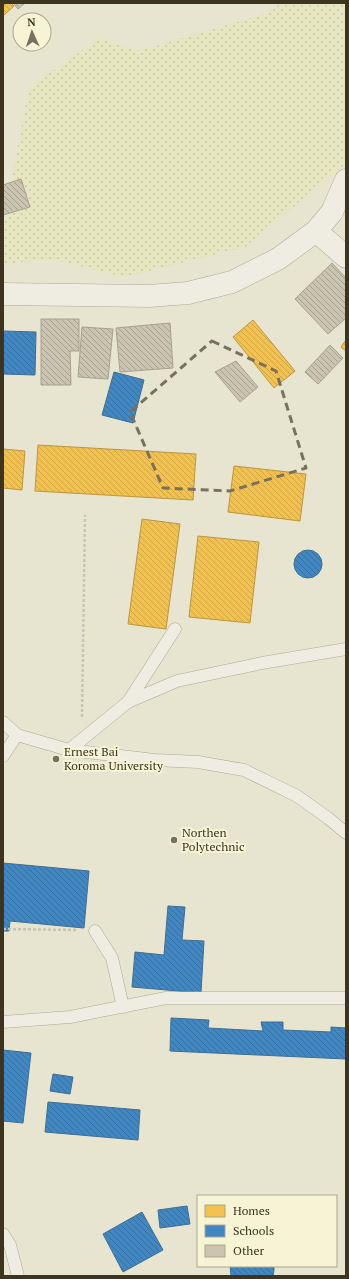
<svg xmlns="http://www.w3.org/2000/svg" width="349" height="1279" viewBox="0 0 349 1279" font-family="'PT Serif',serif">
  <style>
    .farmland { fill: url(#farmland-dots) }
    .homes { fill: url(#homes-back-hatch); stroke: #bc9640 }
    .schools { fill: url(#schools-back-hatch); stroke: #3e6e93 }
    .building { fill: url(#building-back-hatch); stroke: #a8a08f }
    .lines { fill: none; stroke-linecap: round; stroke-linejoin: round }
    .service-casing { stroke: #ada998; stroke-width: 13 }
    .minor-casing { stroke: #ada998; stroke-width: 23 }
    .path { stroke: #c7c5b8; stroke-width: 2.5; stroke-dasharray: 3 2; stroke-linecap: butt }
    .service { stroke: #efede1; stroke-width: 12 }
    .minor { stroke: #efede1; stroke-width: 22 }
    .marked { fill: none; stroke: #78715d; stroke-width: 3; stroke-dasharray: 8 5; stroke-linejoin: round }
    .poi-dot { fill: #78715d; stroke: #f7f4d6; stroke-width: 1.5 }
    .labels { text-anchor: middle; stroke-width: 4; stroke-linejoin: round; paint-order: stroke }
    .poi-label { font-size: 12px; fill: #3d331f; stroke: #f7f4d6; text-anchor: start }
  </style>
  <defs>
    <pattern id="farmland-dots" width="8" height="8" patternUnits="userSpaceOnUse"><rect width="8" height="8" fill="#e6e6c0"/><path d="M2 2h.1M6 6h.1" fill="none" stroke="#c6c6a5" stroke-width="1.8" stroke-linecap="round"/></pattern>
    <pattern id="homes-back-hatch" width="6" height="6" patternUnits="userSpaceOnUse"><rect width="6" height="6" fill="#f2c14e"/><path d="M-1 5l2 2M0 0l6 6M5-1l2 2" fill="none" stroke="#d0a644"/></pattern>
    <pattern id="schools-back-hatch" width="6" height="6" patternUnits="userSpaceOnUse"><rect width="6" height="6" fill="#3f88c5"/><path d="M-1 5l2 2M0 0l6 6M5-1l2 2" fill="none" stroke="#36709f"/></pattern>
    <pattern id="building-back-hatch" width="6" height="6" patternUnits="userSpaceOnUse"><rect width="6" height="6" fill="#cbc4b1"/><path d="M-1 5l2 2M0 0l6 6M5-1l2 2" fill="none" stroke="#a6a08f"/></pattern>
  </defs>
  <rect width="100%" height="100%" fill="#e7e4d0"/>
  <path class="farmland" d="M 280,3 L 346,3 L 346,163 L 245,247 L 124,277 L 52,259 L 3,264 L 3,227 L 29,88 L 99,38 L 139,51 L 271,12 Z"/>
  <path class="homes" d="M 3,3 L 11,3 L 14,6 L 3,16 Z
    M 253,320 L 295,371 L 274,388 L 233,337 Z
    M 346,340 L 346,351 L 341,347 Z
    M 38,445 L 196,454 L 193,500 L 35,491 Z
    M 3,449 L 25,451 L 22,490 L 3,488 Z
    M 234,466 L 306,474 L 300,521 L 228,512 Z
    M 142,519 L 180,524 L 166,629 L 128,624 Z
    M 198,536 L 259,542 L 250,623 L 189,617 Z"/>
  <path class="schools" d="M 3,331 L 36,332 L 35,375 L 3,374 Z
    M 114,372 L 144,380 L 133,423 L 102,415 Z
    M294 564a14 14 0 1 1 28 0a14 14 0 1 1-28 0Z
    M 3,863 L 89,871 L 84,928 L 10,921 L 9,931 L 3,931 Z
    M 168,906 L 185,907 L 182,940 L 204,941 L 201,993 L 132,987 L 135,952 L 164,955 Z
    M 171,1018 L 209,1020 L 208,1028 L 263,1031 L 261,1022 L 283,1022 L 283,1030 L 331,1032 L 331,1027 L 346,1028 L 346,1059 L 170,1051 Z
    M 3,1050 L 31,1053 L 23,1123 L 3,1121 Z
    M 53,1074 L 73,1077 L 70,1094 L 50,1091 Z
    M 48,1102 L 140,1110 L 138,1140 L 45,1132 Z
    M 187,1206 L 190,1224 L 160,1228 L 158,1210 Z
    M 142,1212 L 163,1250 L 123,1272 L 103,1234 Z
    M 230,1266 L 274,1266 L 274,1270 L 273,1276 L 231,1276 Z"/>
  <path class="building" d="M 13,3 L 25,3 L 18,9 Z
    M 21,179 L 30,207 L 3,215 L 3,185 Z
    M 332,263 L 346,278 L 346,318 L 328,334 L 295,299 Z
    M 41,319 L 79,319 L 79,351 L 70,351 L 71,385 L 41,385 Z
    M 170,323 L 173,368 L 120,372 L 116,328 Z
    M 82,327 L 113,329 L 108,379 L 78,377 Z
    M 330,345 L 343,358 L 318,384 L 305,372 Z
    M 236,361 L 258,387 L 240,402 L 215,372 Z"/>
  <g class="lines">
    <g class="service-casing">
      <path id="service" d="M 128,702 L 175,629
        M 3,722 L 17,735 L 69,750 L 155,760 L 198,762 L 244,770 L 297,796 L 328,818 L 346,833
        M 69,750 L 128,702 L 177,681 L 262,663 L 346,649
        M 3,756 L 17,735
        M 95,931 L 112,958 L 123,1007
        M 3,1022 L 70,1017 L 166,998 L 346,998
        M 3,1234 L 10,1245 L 18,1276"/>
    </g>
    <g class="minor-casing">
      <path id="minor" d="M 316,231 L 346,257
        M 3,294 L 149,296 L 188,293 L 232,282 L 278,259 L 316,231 L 332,212 L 346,180"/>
    </g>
    <path class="path" d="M 82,717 L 85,515
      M 3,929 L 78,930"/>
    <use href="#service" class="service"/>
    <use href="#minor" class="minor"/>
  </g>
  <path class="marked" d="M 212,341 L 276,371 L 306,468 L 230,491 L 163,488 L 130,412 Z"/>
  <g class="poi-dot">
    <circle cx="56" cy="759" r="4"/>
    <circle cx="174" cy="840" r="4"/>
  </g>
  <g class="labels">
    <g class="poi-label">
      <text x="64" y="756">Ernest Bai<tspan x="64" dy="14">Koroma University</tspan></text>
      <text x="182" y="837">Northen<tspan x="182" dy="14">Polytechnic</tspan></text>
    </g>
  </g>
  <rect width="349" height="1279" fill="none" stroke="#3d331f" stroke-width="8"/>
  <rect x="197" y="1195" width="140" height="72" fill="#f7f4d6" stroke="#ada78d"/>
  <rect x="205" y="1205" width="20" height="12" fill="#f2c14e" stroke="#ada78d"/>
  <text x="233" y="1215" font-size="12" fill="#3d331f">Homes</text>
  <rect x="205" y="1225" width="20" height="12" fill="#3f88c5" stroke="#ada78d"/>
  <text x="233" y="1235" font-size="12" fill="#3d331f">Schools</text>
  <rect x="205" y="1245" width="20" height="12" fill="#cbc4b1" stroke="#ada78d"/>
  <text x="233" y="1255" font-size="12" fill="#3d331f">Other</text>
  <g transform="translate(32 32) rotate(357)"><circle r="19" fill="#f7f4d6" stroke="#ada78d"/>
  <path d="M0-3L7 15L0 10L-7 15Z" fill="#78715d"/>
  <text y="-6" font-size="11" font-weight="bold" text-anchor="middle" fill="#3d331f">N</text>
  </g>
</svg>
